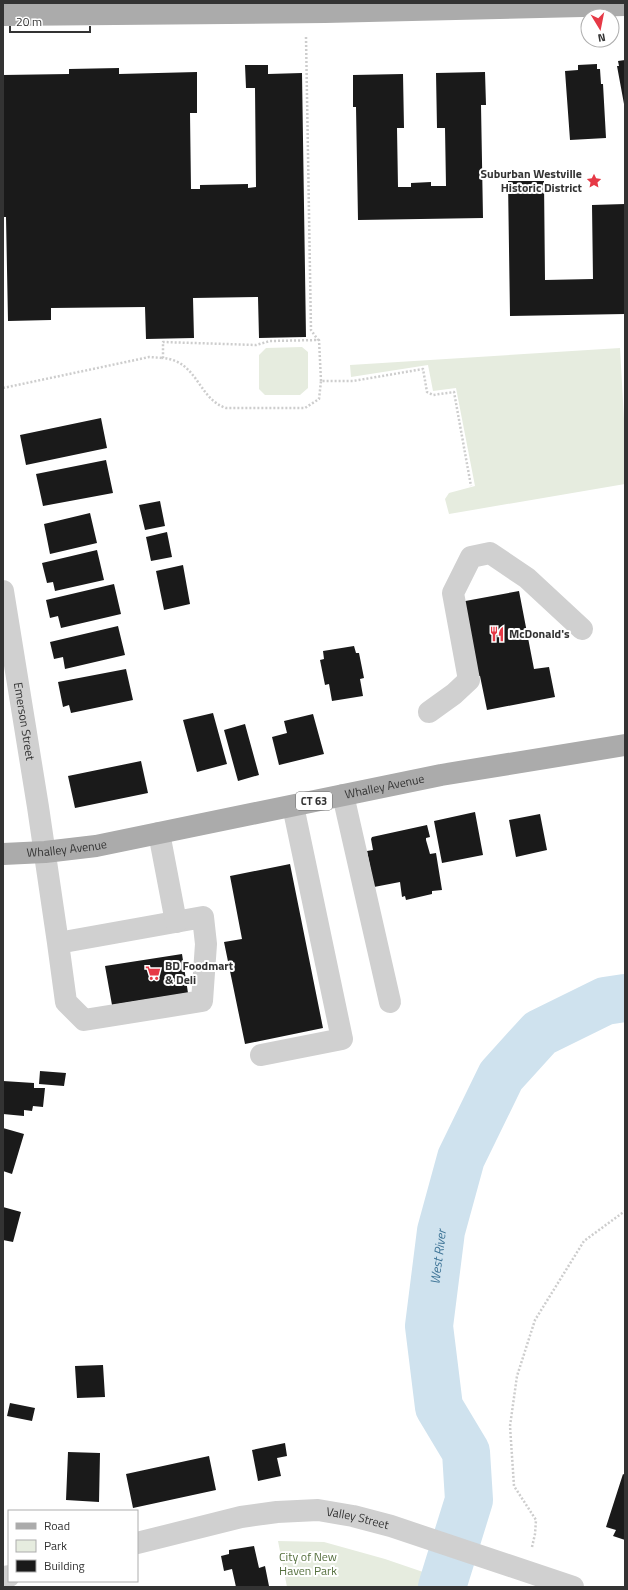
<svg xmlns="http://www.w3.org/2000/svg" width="628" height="1590" viewBox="0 0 628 1590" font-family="'Titillium Web',sans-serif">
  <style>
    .green { fill: #e6ecdf }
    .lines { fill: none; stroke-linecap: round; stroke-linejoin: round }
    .river { stroke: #cfe2ee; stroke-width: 48 }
    .building { fill: #1a1a1a }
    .path { stroke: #cdcdcd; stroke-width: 2.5; stroke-dasharray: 2 2; stroke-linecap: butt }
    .minor { stroke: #d0d0d0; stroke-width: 22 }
    .major { stroke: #ababab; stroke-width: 22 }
    .labels { text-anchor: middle; stroke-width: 4; stroke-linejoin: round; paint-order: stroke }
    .shield { fill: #fff; stroke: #707070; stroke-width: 1 }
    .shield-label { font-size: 11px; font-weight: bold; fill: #333 }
    .poi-label { font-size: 12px; font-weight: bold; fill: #333; stroke: #fff; text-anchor: start }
    .street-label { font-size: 12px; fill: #333; stroke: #fff }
    .park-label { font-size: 12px; fill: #56703f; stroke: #fff }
    .water-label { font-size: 13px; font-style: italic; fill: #3f7597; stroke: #fff }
  </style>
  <rect width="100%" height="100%" fill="#fff"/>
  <path class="green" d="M 302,347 L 308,352 L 308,388 L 300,395 L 265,395 L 259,389 L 259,355 L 266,348 Z
    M 620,348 L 625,437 L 625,484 L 449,514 L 445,499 L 449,493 L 475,486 L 456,388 L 433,391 L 428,365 L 351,377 L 350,365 Z
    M 278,1541 L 324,1542 L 385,1559 L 467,1587 L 287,1587 Z"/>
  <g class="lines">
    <path class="river" id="s1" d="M 442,1587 L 469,1500 L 466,1452 L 439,1407 L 429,1326 L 441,1231 L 461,1158 L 501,1076 L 540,1033 L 605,1001 L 625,998"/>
  </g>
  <path class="building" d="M 625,60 L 625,104 L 624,104 L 617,66 L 619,66 L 618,61 Z
    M 597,64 L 597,69 L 600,69 L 601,84 L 603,84 L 606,138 L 570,140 L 565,71 L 578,70 L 578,65 Z
    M 245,65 L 268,65 L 268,74 L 302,73 L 306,337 L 259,338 L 258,297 L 193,298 L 194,338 L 146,339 L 145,307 L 51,308 L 51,320 L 8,321 L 6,217 L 3,217 L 3,75 L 69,74 L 69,69 L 119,68 L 119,74 L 197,72 L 197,113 L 190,113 L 191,189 L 200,189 L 200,185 L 248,184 L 248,188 L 256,187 L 255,88 L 246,88 Z
    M 485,72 L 486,105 L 481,105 L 483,218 L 358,220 L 356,107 L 353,107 L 353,75 L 403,74 L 404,128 L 397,128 L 398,187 L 411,187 L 411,183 L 431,182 L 431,186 L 446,186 L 445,128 L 437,128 L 436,73 Z
    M 508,181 L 544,181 L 545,280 L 593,279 L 592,205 L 625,204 L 625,314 L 510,316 Z
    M 101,418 L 107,448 L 26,465 L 20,435 Z
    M 106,460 L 113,493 L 43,506 L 36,474 Z
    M 160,501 L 165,526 L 145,530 L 139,505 Z
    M 90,513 L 97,543 L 50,554 L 44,524 Z
    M 167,532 L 172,557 L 151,561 L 146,537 Z
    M 97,550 L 104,580 L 55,591 L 53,582 L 47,583 L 42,563 Z
    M 183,565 L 190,604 L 164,610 L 156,571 Z
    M 114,584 L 121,614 L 61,628 L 58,616 L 50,618 L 46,600 Z
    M 519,591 L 534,669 L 549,667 L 555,697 L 487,710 L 480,676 L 474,677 L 460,602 Z
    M 118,626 L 125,655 L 65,669 L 63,657 L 54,659 L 50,642 Z
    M 354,646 L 356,653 L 359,653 L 364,678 L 360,679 L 363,696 L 332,701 L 329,684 L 325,685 L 320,660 L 324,659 L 323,651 Z
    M 126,669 L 133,700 L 71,713 L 69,705 L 63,707 L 58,682 Z
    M 213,713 L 227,764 L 197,772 L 183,720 Z
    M 313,714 L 324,754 L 279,765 L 272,737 L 287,733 L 284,721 Z
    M 245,724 L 259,775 L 238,781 L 224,730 Z
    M 141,761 L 148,793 L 75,808 L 68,776 Z
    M 475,812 L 483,855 L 442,863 L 434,821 Z
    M 540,814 L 547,850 L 516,857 L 509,820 Z
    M 427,825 L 430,837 L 426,838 L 426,840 L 430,854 L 436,853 L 442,890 L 432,891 L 432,894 L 406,900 L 405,896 L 402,897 L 400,882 L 374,887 L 367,851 L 373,850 L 371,839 L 372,837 Z
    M 290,864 L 323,1028 L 245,1044 L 224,942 L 242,939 L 230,876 Z
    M 182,954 L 188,993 L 112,1005 L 105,966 Z
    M 40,1071 L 66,1073 L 64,1086 L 39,1084 Z
    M 3,1081 L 34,1083 L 34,1088 L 45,1088 L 43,1107 L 33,1106 L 32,1111 L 24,1110 L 24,1116 L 3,1114 Z
    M 3,1128 L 24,1134 L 12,1174 L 3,1171 Z
    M 3,1207 L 21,1212 L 13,1242 L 3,1240 Z
    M 103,1365 L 105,1397 L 77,1398 L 75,1366 Z
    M 10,1403 L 35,1408 L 32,1421 L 7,1416 Z
    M 285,1443 L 287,1456 L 277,1458 L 281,1476 L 258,1481 L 252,1450 Z
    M 68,1452 L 100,1453 L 99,1502 L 66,1500 Z
    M 209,1456 L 216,1490 L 133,1508 L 126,1474 Z
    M 623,1474 L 625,1475 L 625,1540 L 613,1536 L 616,1530 L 606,1527 Z
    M 254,1546 L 259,1568 L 265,1566 L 269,1586 L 236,1587 L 232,1569 L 224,1571 L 221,1556 L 229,1554 L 229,1550 Z"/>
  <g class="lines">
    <path class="path" d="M 306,37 L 311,330 L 318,340
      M 321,381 L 319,340 L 270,341 L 256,345 L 163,342 L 163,358 C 198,361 198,399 226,408 L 305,408 L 319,399 L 321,381 L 353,381 L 423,369 L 427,392 L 433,395 L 454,392 L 471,486
      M 3,388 L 140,359 L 149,357 L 163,358
      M 532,1547 L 535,1534 L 536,1520 L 514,1486 L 510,1426 L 517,1376 L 535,1320 L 584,1241 L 625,1211"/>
    <g class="minor">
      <path id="s2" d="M 3,591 L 38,807 L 58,943 L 203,917 L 206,944 L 202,1001 L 84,1020 L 66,1002 L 58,943"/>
      <path d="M 429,712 L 454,694 L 469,680 L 453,593 L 471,557 L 490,553 L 527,578 L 582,629"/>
      <path d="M 343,795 L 390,1002"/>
      <path d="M 159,833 L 176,922"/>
      <path d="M 261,1055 L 342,1039 L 293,806"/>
      <path id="s3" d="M 137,1543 L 241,1517 L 277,1512 L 318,1510 L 353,1516 L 391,1526 L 573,1587"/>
      <path d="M 3,1577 L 9,1576"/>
    </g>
    <g class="major">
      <path d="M 3,15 L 325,12 L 625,5"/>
      <path id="s4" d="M 3,854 L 45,852 L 96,846 L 441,775 L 625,745"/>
    </g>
  </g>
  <defs>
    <g id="sight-bare" transform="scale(1.2)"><path d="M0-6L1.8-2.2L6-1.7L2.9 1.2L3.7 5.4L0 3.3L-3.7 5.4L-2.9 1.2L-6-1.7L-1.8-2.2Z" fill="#e63946" stroke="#fff" stroke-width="2.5" paint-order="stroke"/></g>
    <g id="restaurant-bare" transform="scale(1.2)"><path d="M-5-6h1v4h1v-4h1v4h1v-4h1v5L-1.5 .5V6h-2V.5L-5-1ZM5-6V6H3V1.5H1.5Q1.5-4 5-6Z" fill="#e63946" stroke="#fff" stroke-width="2.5" paint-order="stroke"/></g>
    <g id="supermarket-bare" transform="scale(1.2)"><path d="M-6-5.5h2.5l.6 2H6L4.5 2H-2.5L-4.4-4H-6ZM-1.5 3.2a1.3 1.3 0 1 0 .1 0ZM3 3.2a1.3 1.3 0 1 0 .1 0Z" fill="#e63946" stroke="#fff" stroke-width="2.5" paint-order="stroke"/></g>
  </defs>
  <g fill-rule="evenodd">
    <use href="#sight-bare" x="594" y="181"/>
    <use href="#restaurant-bare" x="497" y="634"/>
    <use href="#supermarket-bare" x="153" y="973"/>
  </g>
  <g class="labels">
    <rect class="shield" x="296" y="792" width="36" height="18" rx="3"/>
    <g class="shield-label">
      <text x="314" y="805">CT 63</text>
    </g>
    <g class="poi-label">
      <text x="582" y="178" text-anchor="end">Suburban Westville<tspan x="582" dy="14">Historic District</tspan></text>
      <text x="509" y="638">McDonald's</text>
      <text x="165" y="970">BD Foodmart<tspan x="165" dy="14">&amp; Deli</tspan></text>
    </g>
    <g class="street-label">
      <text dy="4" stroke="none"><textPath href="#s2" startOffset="132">Emerson Street</textPath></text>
      <text dy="4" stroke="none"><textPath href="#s4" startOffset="388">Whalley Avenue</textPath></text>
      <text dy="4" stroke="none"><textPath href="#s4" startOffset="64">Whalley Avenue</textPath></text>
      <text dy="4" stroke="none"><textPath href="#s3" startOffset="225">Valley Street</textPath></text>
    </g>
    <g class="park-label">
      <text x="308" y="1561">City of New<tspan x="308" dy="14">Haven Park</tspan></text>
    </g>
    <g class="water-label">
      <text dy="5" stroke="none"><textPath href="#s1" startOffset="343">West River</textPath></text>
    </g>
  </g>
  <rect width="628" height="1590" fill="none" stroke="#333333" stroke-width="8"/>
  <rect x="8" y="1510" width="130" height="72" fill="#ffffff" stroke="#adadad"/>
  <rect x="16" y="1523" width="20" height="6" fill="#ababab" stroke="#adadad"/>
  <text x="44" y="1530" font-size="12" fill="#333333">Road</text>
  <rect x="16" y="1540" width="20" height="12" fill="#e6ecdf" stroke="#adadad"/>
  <text x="44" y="1550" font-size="12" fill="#333333">Park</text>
  <rect x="16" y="1560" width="20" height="12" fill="#1a1a1a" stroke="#adadad"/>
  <text x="44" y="1570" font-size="12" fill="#333333">Building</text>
  <g transform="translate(600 28) rotate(170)"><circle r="19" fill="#ffffff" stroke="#adadad"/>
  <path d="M0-3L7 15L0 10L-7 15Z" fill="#e63946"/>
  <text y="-6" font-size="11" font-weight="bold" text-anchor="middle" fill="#333333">N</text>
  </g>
  <path d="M10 26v6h80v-6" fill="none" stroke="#333333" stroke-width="2"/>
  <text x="16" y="26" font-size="12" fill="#333333" stroke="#ffffff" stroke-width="3" paint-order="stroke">20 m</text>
</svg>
